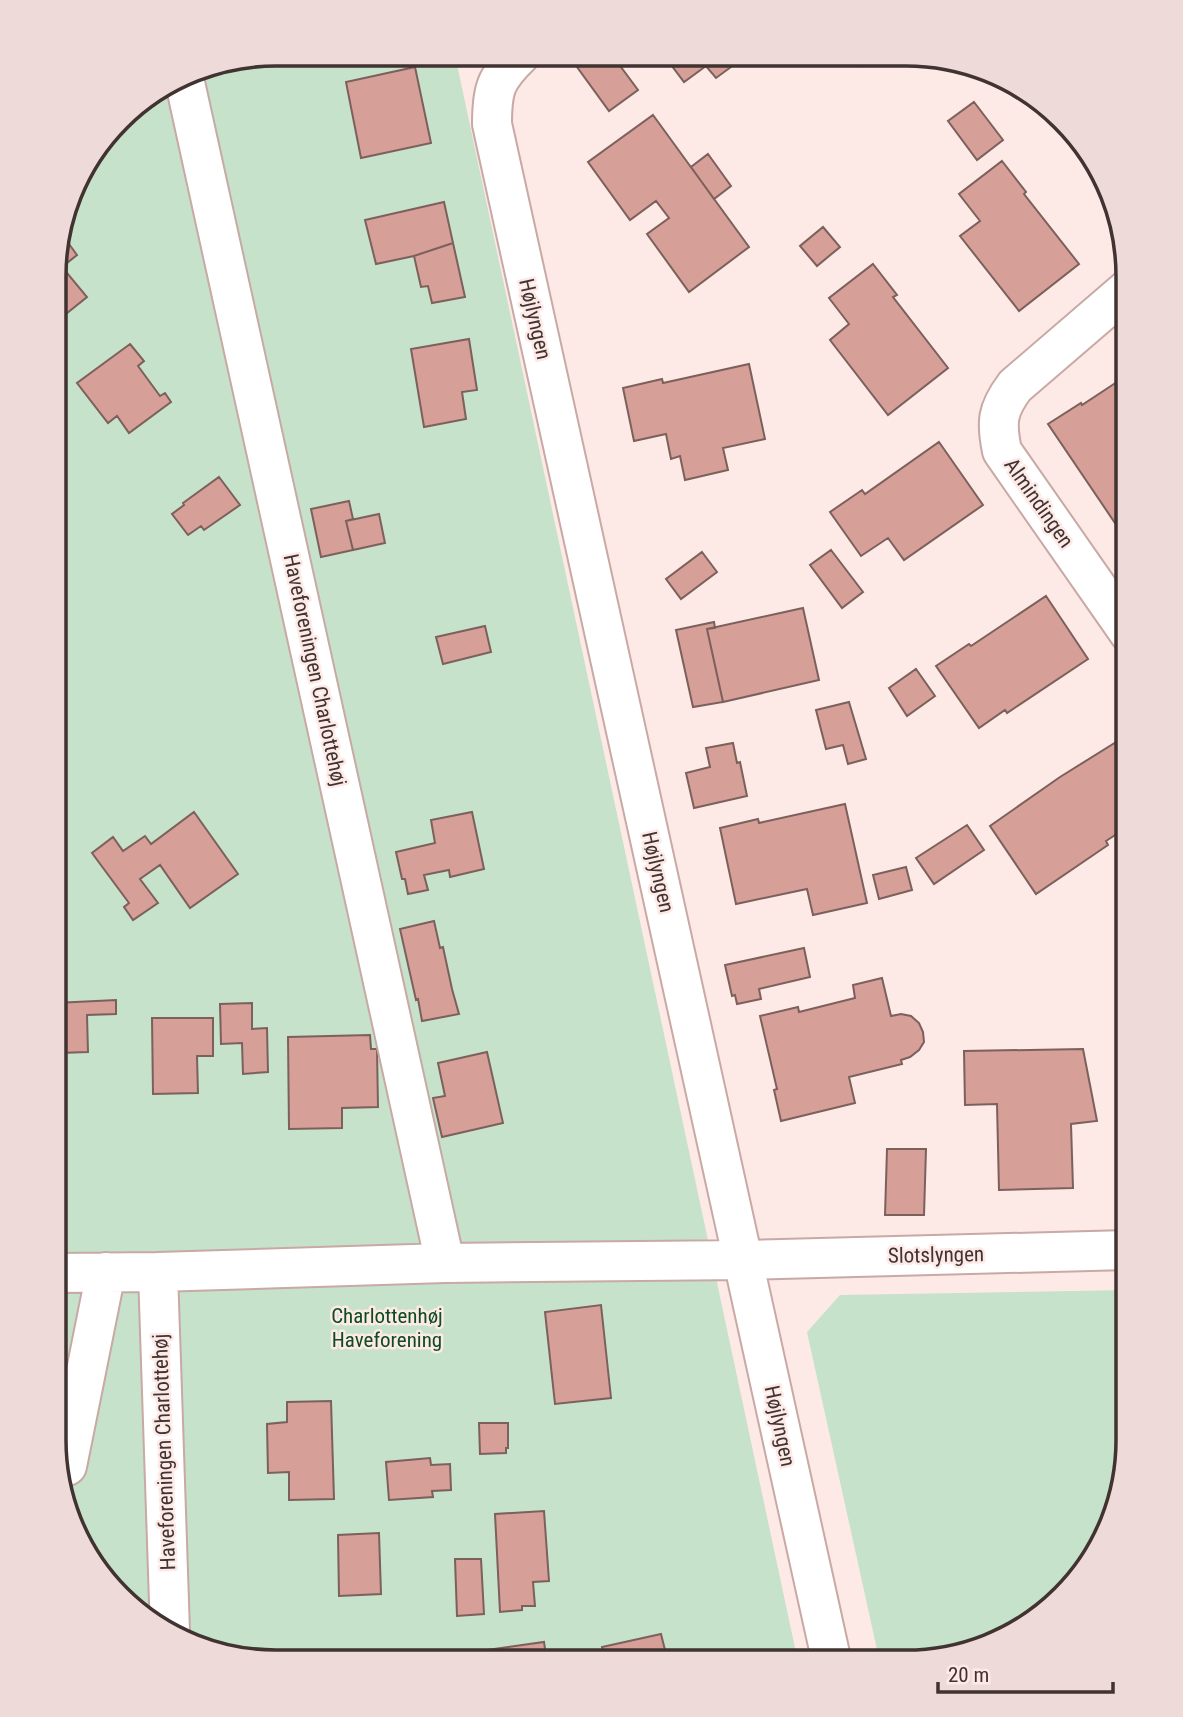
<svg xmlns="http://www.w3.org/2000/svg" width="1183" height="1717" viewBox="0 0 1183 1717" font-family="'Roboto Condensed',sans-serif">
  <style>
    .green { fill: #c6e2ca }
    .building { fill: #d69f97; stroke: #7c605c; stroke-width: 2 }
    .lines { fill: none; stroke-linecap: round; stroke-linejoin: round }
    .minor-casing { stroke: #c8a9a4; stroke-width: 42 }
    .minor { stroke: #fff; stroke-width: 38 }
    .labels { text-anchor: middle; stroke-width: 5; stroke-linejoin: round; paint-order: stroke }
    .street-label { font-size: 21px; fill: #403331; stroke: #fde9e6 }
    .park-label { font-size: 21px; fill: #0c4c1f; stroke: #fde9e6 }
    .rim { fill: none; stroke: #403331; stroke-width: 3.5 }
  </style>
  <rect width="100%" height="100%" fill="#fde9e6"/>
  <path class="green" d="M 277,54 L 455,55 L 798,1662 L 248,1661 L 153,1625 L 77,1538 L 54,1440 L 56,247 L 84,166 L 130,109 L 205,66 Z
    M 1128,1290 L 1128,1455 L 1091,1564 L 1004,1640 L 907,1663 L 880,1663 L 807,1332 L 840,1295 Z"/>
  <path class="building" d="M 594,55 L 612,55 L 638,90 L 609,111 L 577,67 Z
    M 669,55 L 746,56 L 716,78 L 706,66 L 684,82 L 666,58 Z
    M 855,56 L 876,56 L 862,66 Z
    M 415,67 L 431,143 L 361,158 L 346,82 Z
    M 974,102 L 1003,140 L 977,160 L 948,121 Z
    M 653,115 L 749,247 L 689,292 L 647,234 L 669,218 L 656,201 L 630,220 L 588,162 Z
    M 708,154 L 731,186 L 714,199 L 691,167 Z
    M 1002,161 L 1026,192 L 1024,194 L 1079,264 L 1019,311 L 960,236 L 980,221 L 959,194 Z
    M 444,202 L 453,243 L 414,256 L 376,264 L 365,220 Z
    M 823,227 L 840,247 L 817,266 L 800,246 Z
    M 61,233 L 77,255 L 62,267 L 87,297 L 56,322 L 56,247 Z
    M 453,243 L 465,297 L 432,303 L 428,286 L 421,287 L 414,256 Z
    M 873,264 L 897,295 L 893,297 L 948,368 L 888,415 L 830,340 L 849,324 L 829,298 Z
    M 469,339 L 477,390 L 462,392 L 466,419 L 424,427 L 411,349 Z
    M 130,344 L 144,361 L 138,366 L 160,396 L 165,393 L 171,402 L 129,433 L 117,416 L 108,423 L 77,383 Z
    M 749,364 L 765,439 L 723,448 L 728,470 L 685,480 L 680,456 L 671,459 L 666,434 L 634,441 L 623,388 L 662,379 L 663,383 Z
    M 1129,374 L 1129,518 L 1117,526 L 1048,424 L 1081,403 L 1082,405 Z
    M 939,442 L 983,505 L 904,560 L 888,538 L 861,556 L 830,512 L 862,490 L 865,494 Z
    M 219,477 L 240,505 L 204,530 L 201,526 L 188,535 L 172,514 L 184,505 L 183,503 Z
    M 349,501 L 353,519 L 346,521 L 353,550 L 321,557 L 311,509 Z
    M 379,514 L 385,543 L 353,550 L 346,521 Z
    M 831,550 L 863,592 L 842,608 L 810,565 Z
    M 702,552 L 717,572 L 681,599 L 666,579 Z
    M 1046,596 L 1088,659 L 1007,713 L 1005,710 L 979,728 L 936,666 L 969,644 L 971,646 Z
    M 803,608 L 819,680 L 723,702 L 707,629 Z
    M 714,622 L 715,628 L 707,629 L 723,702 L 693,707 L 676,630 Z
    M 485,626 L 491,652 L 443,664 L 436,637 Z
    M 916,669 L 935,696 L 907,716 L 889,688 Z
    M 849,702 L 866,759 L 848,764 L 843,745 L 826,749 L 816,710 Z
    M 1129,734 L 1129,826 L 1106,841 L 1108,845 L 1036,894 L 990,826 L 1060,777 Z
    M 733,743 L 737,763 L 740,762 L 747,796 L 694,808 L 686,773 L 710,767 L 706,748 Z
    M 845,804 L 867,903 L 813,915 L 807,889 L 736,904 L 720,828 L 758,819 L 759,823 Z
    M 194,812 L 238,874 L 190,908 L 160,865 L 140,879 L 158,903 L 133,920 L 124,907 L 129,903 L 92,853 L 113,837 L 123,851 L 145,836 L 151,844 Z
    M 472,812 L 484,869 L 450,877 L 449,870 L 424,875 L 428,890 L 408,894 L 405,879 L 402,879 L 396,852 L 435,843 L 431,820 Z
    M 967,825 L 984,850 L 934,884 L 916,858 Z
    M 906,867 L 912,890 L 879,899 L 873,875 Z
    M 1128,920 L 1128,948 L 1116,928 Z
    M 434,921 L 440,948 L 443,947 L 452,989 L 459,1014 L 422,1021 L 418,999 L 416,1000 L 400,929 Z
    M 804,948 L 810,977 L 759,989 L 761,999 L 737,1004 L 735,995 L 732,996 L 725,965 Z
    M 882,978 L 891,1016 L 901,1014 L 911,1016 L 919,1023 L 923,1032 L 924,1042 L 919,1050 L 910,1057 L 901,1060 L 902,1064 L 849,1077 L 855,1103 L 781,1121 L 774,1090 L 777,1089 L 760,1016 L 798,1007 L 799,1012 L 855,998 L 853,985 Z
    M 116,1000 L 116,1014 L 87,1015 L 88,1052 L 58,1053 L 60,1083 L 55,1083 L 55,1003 Z
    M 252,1003 L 252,1029 L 267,1028 L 268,1072 L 243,1074 L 242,1043 L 221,1044 L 220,1004 Z
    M 152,1018 L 213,1018 L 213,1056 L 197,1056 L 198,1093 L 153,1094 Z
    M 370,1035 L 371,1049 L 377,1049 L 378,1107 L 342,1108 L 342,1128 L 289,1129 L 288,1037 Z
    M 1083,1049 L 1097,1121 L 1071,1124 L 1073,1188 L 999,1190 L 997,1104 L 965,1105 L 964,1051 Z
    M 487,1052 L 503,1123 L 442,1137 L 433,1098 L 445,1096 L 438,1063 Z
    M 887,1149 L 926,1149 L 924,1215 L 885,1215 Z
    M 601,1305 L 611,1398 L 555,1404 L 545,1312 Z
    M 331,1401 L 334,1499 L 289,1500 L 289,1472 L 268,1473 L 267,1424 L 287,1422 L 287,1402 Z
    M 479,1423 L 508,1423 L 508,1448 L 506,1448 L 506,1453 L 480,1454 Z
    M 430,1458 L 431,1465 L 450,1464 L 451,1490 L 432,1491 L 433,1497 L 389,1500 L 386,1462 Z
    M 544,1511 L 549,1581 L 533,1582 L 535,1606 L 522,1606 L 522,1610 L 500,1612 L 495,1514 Z
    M 379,1533 L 381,1594 L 339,1596 L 338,1535 Z
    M 455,1559 L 481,1559 L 484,1614 L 457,1616 Z
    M 661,1634 L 668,1662 L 605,1662 L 602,1647 Z
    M 544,1642 L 547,1662 L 449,1661 L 449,1659 L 473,1656 L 472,1652 Z"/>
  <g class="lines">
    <g class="minor-casing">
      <path id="minor" d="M 520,55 C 495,79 492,90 492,124 L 832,1663
        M 184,78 L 445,1263
        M 1129,633 L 1002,451 C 996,422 997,410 1015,386 L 1129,288
        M 158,1272 L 170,1632
        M 55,1273 L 158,1272 L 445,1263 L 744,1260 L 1128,1250
        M 67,1466 L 106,1272"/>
    </g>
    <use href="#minor" class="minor"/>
  </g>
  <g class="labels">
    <g class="street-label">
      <text transform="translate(535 319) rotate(77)" y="7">Højlyngen</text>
      <text transform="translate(1039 503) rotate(55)" y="7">Almindingen</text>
      <text transform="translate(315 670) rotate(78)" y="7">Haveforeningen Charlottehøj</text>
      <text transform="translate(658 872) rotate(77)" y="7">Højlyngen</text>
      <text transform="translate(936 1255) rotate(-1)" y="7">Slotslyngen</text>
      <text transform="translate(780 1426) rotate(78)" y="7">Højlyngen</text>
      <text transform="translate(164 1452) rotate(-92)" y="7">Haveforeningen Charlottehøj</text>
    </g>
    <g class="park-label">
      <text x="387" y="1323">Charlottenhøj<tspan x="387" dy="24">Haveforening</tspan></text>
    </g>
  </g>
  <path d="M0 0H1183V1717H0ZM276 66H906A210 210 0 0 1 1116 276V1440A210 210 0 0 1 906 1650H276A210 210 0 0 1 66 1440V276A210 210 0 0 1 276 66Z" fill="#eedad8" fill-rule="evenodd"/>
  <path class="rim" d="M276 66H906A210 210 0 0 1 1116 276V1440A210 210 0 0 1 906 1650H276A210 210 0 0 1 66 1440V276A210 210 0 0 1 276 66Z"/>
  <path d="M938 1682v10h175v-10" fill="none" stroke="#403331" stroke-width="3.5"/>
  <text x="948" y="1682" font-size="21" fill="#403331" stroke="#fde9e6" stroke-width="5" paint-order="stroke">20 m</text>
</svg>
